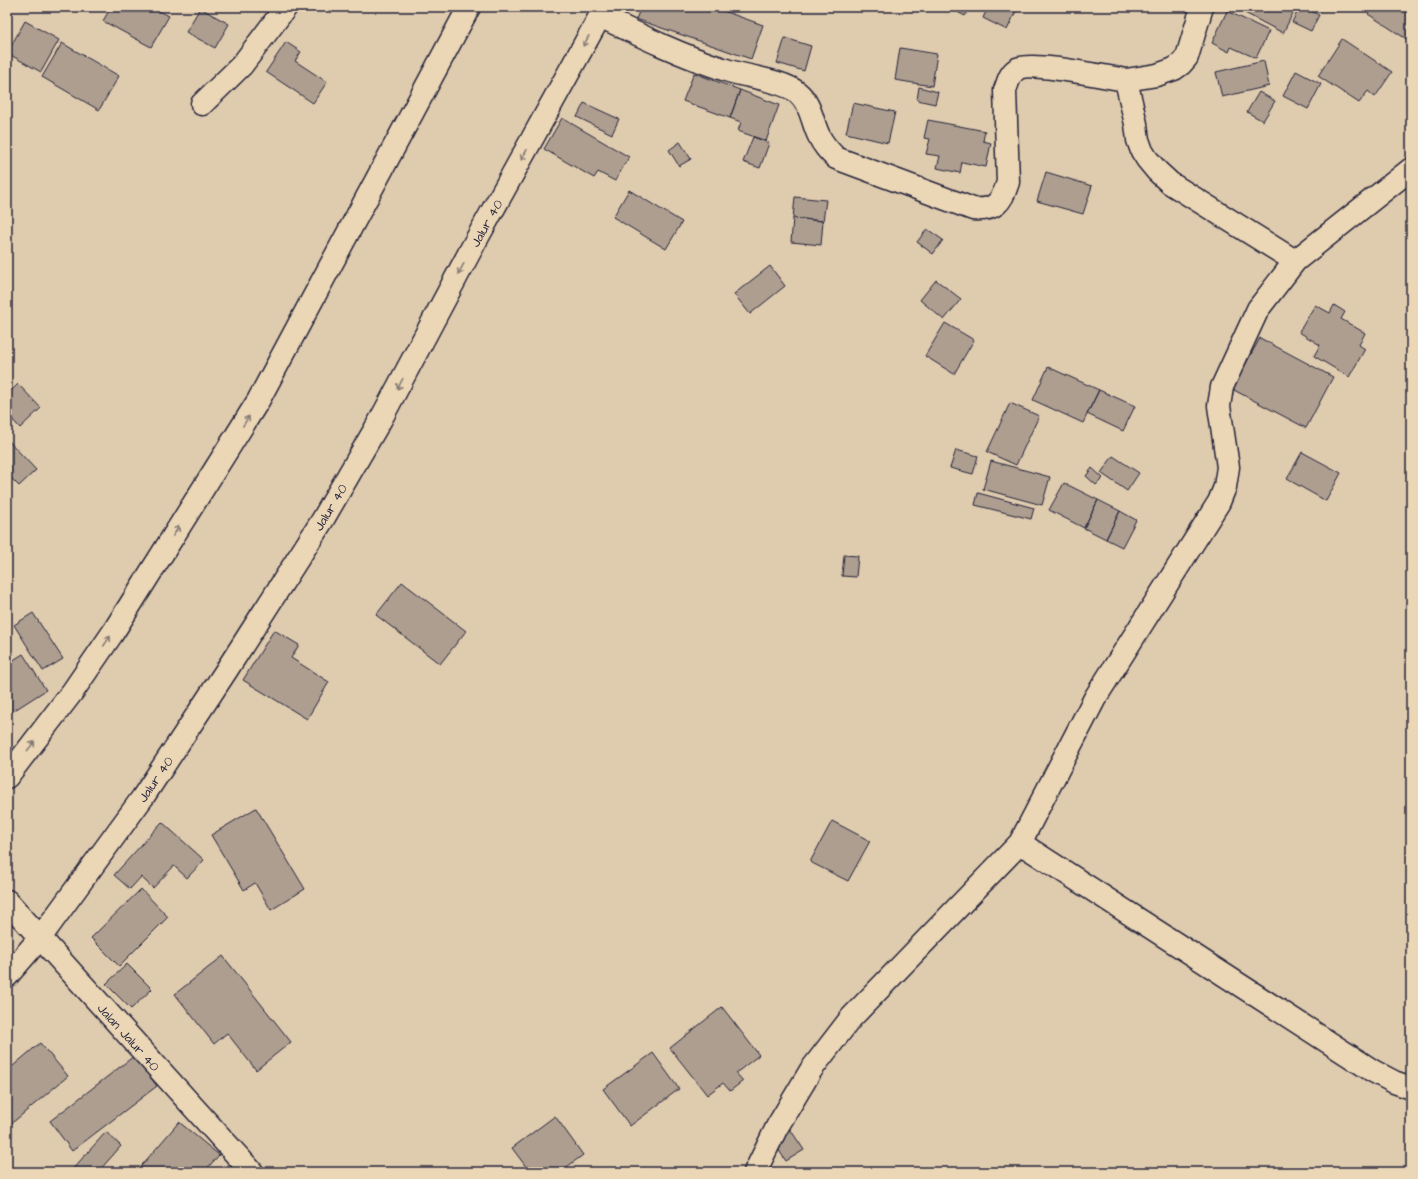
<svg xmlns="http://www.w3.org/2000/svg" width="1418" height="1179" viewBox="0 0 1418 1179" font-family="'Architects Daughter',sans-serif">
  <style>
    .building { fill: #ad9e90; stroke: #22223b }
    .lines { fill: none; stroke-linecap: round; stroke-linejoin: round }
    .street-casing { stroke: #22223b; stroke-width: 25 }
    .secondary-casing { stroke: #22223b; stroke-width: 25 }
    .highway-casing { stroke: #22223b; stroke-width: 25 }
    .street { stroke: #ebd6b5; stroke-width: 22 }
    .secondary { stroke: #ebd6b5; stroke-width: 22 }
    .highway { stroke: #ebd6b5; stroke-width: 22 }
    .oneway { stroke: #867c78 }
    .labels { text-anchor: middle; stroke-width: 3; stroke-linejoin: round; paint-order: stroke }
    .street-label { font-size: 13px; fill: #22223b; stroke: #ebd6b5 }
  </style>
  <rect width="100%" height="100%" fill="#dfcbae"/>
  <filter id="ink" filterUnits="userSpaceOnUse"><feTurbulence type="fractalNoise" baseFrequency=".025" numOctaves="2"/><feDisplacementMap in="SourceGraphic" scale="8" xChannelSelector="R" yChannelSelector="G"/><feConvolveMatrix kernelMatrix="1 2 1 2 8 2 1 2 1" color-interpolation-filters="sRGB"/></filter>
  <g filter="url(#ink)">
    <path class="building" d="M 111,7 L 152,7 L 169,16 L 151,47 L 103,21 Z
      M 641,7 L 712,7 L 763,25 L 751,59 L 636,19 Z
      M 948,7 L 979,7 L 977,11 L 970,7 L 965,16 Z
      M 988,7 L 1018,7 L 1007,30 L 983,18 Z
      M 1173,7 L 1195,7 L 1193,13 Z
      M 1243,7 L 1296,7 L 1283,33 L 1241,11 Z
      M 1300,7 L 1303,7 L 1319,15 L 1311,31 L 1292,22 Z
      M 1373,7 L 1411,7 L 1411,42 L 1368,14 Z
      M 200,8 L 229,24 L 215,48 L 186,32 Z
      M 1227,11 L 1269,31 L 1256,58 L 1231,47 L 1229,52 L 1212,43 Z
      M 25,21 L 59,40 L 41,72 L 7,53 Z
      M 785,38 L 811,46 L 804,71 L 777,63 Z
      M 1342,39 L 1392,72 L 1375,97 L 1368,91 L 1359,103 L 1318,76 Z
      M 286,42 L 301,52 L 295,61 L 327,82 L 313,103 L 266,72 Z
      M 62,43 L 119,76 L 99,110 L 42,77 Z
      M 900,48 L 937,54 L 932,86 L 895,80 Z
      M 1264,61 L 1269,86 L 1222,97 L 1216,72 Z
      M 1296,71 L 1321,84 L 1308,109 L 1283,96 Z
      M 694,73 L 740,90 L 730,118 L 683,101 Z
      M 919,87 L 938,92 L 935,104 L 917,100 Z
      M 740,90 L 779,105 L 766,141 L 738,131 L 741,122 L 730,118 Z
      M 1259,92 L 1275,101 L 1263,121 L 1247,112 Z
      M 584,103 L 619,119 L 612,134 L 577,117 Z
      M 853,103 L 895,112 L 888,143 L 846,133 Z
      M 562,118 L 629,157 L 615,181 L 598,172 L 594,178 L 544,149 Z
      M 928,120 L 985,131 L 983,141 L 991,143 L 986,167 L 962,162 L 960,173 L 937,168 L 940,156 L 926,154 L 930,139 L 924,138 Z
      M 753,137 L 769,143 L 760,168 L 743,162 Z
      M 680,142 L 691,159 L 679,166 L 669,150 Z
      M 1046,172 L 1092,186 L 1083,214 L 1037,201 Z
      M 629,190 L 682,222 L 666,249 L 613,217 Z
      M 795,197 L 826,200 L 823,221 L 793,218 Z
      M 793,218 L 823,221 L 821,245 L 791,242 Z
      M 927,229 L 943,240 L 933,254 L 917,242 Z
      M 770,266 L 785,286 L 750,314 L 734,294 Z
      M 936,280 L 961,299 L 944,320 L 920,300 Z
      M 1315,305 L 1330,313 L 1334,305 L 1345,312 L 1341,319 L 1365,333 L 1359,345 L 1365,349 L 1349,377 L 1314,356 L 1320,345 L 1299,332 Z
      M 945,323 L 974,340 L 954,374 L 925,356 Z
      M 1260,338 L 1333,377 L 1306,428 L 1232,389 Z
      M 1048,367 L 1099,390 L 1083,423 L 1033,400 Z
      M 18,384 L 41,408 L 20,428 L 11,418 L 7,422 L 7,395 Z
      M 1099,390 L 1135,406 L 1123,431 L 1087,414 Z
      M 1010,403 L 1039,416 L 1016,465 L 987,452 Z
      M 7,439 L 36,470 L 19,486 L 7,474 Z
      M 956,450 L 978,456 L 973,474 L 950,468 Z
      M 1302,452 L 1341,473 L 1326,501 L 1287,479 Z
      M 1113,456 L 1139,473 L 1127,491 L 1101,473 Z
      M 991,461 L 1050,477 L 1042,505 L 983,489 Z
      M 1092,468 L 1103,478 L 1096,485 L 1086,476 Z
      M 1064,483 L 1098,500 L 1084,528 L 1049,510 Z
      M 978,493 L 1034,508 L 1031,519 L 975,505 Z
      M 1098,500 L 1120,511 L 1106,539 L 1084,528 Z
      M 1120,511 L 1136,520 L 1122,547 L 1106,539 Z
      M 844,555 L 858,556 L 856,577 L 842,576 Z
      M 402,582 L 466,631 L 440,664 L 376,615 Z
      M 33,613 L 63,659 L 43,671 L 14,625 Z
      M 274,630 L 299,645 L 291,658 L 329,682 L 307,719 L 243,680 Z
      M 23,654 L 46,690 L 7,715 L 7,664 Z
      M 256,808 L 305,889 L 271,910 L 255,883 L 244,890 L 211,835 Z
      M 832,821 L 870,841 L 848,881 L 810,862 Z
      M 162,822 L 204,860 L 187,878 L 174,866 L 153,888 L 141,877 L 130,889 L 114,875 Z
      M 141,889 L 168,917 L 119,966 L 91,938 Z
      M 223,956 L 291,1042 L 256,1070 L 227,1033 L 214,1044 L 175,994 Z
      M 127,964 L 152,989 L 131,1009 L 106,984 Z
      M 722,1007 L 759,1055 L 736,1073 L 743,1081 L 730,1091 L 723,1083 L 707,1095 L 670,1048 Z
      M 40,1043 L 68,1076 L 12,1123 L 7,1117 L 7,1071 Z
      M 653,1053 L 679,1089 L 630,1126 L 603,1089 Z
      M 134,1056 L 157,1086 L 72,1151 L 50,1121 Z
      M 555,1116 L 583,1155 L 560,1172 L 530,1172 L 512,1148 Z
      M 179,1122 L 219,1155 L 204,1172 L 136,1172 Z
      M 790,1129 L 804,1150 L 786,1161 L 772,1140 Z
      M 106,1132 L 121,1146 L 98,1172 L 70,1172 Z"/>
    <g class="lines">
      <g class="street-casing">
        <path id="street" d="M 600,16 C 641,36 682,56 726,70 C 746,77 783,80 798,93 C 811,104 812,122 819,136 C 823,145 829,151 836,158 L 973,209 C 995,211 1002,202 1008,182 L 1005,90 C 1008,83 1009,74 1017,69 C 1030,61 1106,77 1126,80 L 1136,124 L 1138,140 L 1142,151 L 1147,159 L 1157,171 L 1170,183 L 1295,261
          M 1126,80 L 1157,75 L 1174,69 L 1181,64 L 1187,57 L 1202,7
          M 202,104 L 242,65 L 286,7
          M 1020,843 L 1373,1071 L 1394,1082 L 1411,1088
          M 7,901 L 252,1172"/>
      </g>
      <g class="secondary-casing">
        <path id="secondary" d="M 755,1172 L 777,1127 L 811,1070 L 851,1018 L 1020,843 L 1095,698 L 1219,502 L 1225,487 L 1228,467 L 1219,406 L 1222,387 L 1258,309 L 1295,261 L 1411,169"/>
      </g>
      <g class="highway-casing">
        <path id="highway" d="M 7,777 L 73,691 L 112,634 L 258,401 L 469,7
          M 7,976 L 40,938 L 143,797 L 226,671 L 322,521 L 381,419 L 474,244 L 605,7"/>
      </g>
      <use href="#street" class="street"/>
      <use href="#secondary" class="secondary"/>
      <use href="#highway" class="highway"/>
    </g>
    <defs><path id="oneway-shaft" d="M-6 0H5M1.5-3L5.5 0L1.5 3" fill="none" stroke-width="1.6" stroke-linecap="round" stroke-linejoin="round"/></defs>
    <g class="oneway">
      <use href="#oneway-shaft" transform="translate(586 41) rotate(119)"/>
      <use href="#oneway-shaft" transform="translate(524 155) rotate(119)"/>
      <use href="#oneway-shaft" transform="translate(461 269) rotate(118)"/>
      <use href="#oneway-shaft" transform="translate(400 384) rotate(118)"/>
      <use href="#oneway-shaft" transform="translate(246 421) rotate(-58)"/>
      <use href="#oneway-shaft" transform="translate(176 531) rotate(-58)"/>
      <use href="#oneway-shaft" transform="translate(107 641) rotate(-56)"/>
      <use href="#oneway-shaft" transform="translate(31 746) rotate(-52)"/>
    </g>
  </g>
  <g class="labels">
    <g class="street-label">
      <text transform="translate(486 223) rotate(-61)" y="5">Jalur 40</text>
      <text transform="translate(330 507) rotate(-59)" y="5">Jalur 40</text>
      <text transform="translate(155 779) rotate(-56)" y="5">Jalur 40</text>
      <text transform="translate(129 1037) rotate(48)" y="5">Jalan Jalur 40</text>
    </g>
  </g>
  <rect width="1418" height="1179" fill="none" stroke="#ebd6b5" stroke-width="24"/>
  <rect x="12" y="12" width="1394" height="1155" fill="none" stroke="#22223b" stroke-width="1.5" filter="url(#ink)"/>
</svg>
